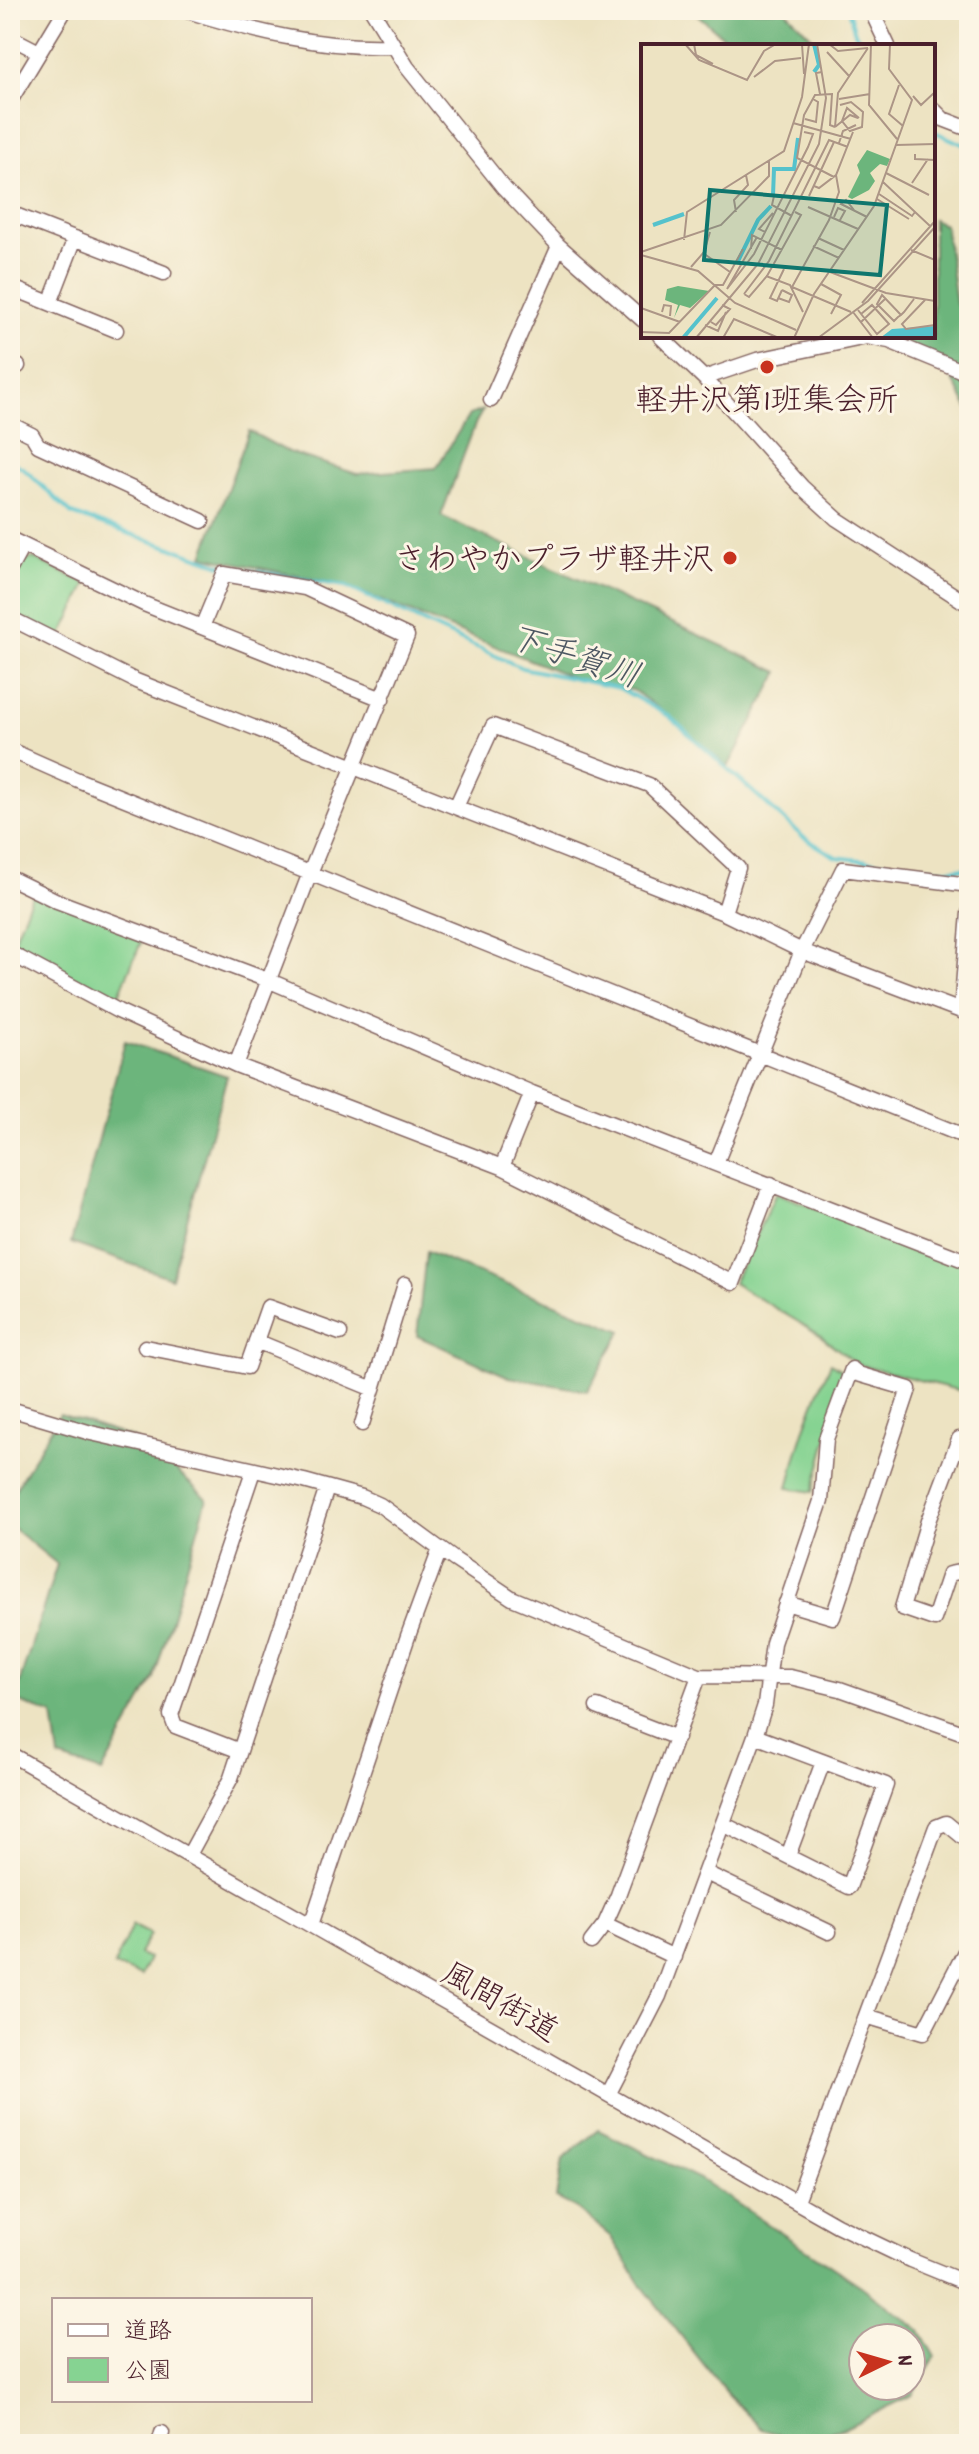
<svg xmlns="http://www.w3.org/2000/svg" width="979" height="2454" viewBox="0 0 979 2454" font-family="Dekko,'Klee One',sans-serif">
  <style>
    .green { fill: #86d392; stroke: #68795e; stroke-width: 2 }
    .forest { fill: #6cb57c; stroke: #5b6a54; stroke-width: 2; fill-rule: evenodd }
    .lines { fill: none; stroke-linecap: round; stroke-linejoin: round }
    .stream { stroke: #55c2cc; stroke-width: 4 }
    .minor-casing { stroke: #836460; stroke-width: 17 }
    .minor { stroke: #fff; stroke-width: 14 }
    .poi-dot { fill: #c8321e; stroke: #fcf5e5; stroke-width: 3 }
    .labels { text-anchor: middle; stroke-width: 6; stroke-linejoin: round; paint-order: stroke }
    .poi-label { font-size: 32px; fill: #4a1f2b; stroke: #fcf5e5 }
    .street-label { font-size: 32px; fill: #4a1f2b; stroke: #fcf5e5 }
    .water-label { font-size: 34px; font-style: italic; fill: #4e5863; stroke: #fcf5e5 }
    .inset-river { fill: none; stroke: #55c2cc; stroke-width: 4 }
    .inset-road { fill: none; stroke: #ac9586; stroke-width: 2 }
    .view { fill: #0f766e; fill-opacity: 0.15; stroke: #0f766e; stroke-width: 4 }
    .inset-edge { fill: none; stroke: #4a1f2b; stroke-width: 4 }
  </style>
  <rect width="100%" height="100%" fill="#fcf5e5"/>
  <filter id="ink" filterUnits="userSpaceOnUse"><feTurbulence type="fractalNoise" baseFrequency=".0125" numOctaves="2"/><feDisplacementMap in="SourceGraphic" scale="16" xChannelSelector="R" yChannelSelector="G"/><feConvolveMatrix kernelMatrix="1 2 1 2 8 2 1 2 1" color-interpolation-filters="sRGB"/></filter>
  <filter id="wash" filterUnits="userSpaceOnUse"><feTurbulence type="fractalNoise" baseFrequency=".006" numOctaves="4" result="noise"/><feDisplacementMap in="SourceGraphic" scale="32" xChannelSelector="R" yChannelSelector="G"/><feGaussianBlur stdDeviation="1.8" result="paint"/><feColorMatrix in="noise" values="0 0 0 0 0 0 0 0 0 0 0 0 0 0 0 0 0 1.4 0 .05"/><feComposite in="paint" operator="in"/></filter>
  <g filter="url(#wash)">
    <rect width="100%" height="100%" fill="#ede3c2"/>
    <path class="green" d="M 33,558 L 87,584 L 60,639 L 10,614 L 10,585 L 24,561 Z
      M 34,891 L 144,935 L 115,1004 L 11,947 Z
      M 776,1193 L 969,1266 L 969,1393 L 857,1364 L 817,1333 L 733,1283 Z
      M 831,1363 L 845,1372 L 813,1492 L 788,1488 C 798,1444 812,1404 831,1363 Z
      M 132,1925 L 150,1934 L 139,1954 L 149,1958 L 141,1976 L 114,1966 Z"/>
    <path class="forest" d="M 692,10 L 785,10 L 821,46 L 734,46 Z
      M 933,219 L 945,225 L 956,303 L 969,326 L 969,411 L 949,372 L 896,336 L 933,336 Z
      M 483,410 L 476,422 L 441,516 L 779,672 L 728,767 L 669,716 L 633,690 L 577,679 L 345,586 L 203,556 L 249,431 L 288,452 L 357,474 L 436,468 L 469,415 Z
      M 125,1041 L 227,1076 L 171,1278 L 71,1243 Z
      M 426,1252 L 622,1331 L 587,1391 L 509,1377 L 417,1336 Z
      M 60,1414 L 132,1438 L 164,1459 L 207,1499 L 154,1678 L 102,1772 L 59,1758 L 53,1715 L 14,1700 L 57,1564 L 10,1526 L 10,1498 Z
      M 598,2130 L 700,2179 L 861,2286 L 920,2331 L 935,2357 L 912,2395 L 845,2428 L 795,2440 L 762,2429 L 728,2395 L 642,2286 L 610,2236 L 573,2206 L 556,2198 L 563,2159 ZM 911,2338 L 911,2386 L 863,2386 L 863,2338 Z"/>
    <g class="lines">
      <path class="stream" d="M 848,10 L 855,33 L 864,46
        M 933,131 L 969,147
        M 10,461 L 23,468 L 72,514 L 227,567 L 345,586 L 522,668 L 619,688 L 669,716 L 803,837 L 836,857 L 942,870 L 969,868"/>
    </g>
  </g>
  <g filter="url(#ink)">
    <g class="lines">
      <g class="minor-casing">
        <path id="minor" d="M 184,10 C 252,31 321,49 392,46
          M 372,10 L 407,67 L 504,188 L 559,246 L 643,320
          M 871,10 L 888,46
          M 10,37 L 39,52
          M 10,101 L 65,10
          M 933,109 L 943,119 L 969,129
          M 10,213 L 164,273
          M 10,287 L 116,330
          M 50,303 L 75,238
          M 660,336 L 704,378 L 802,487 L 837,519 L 969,605
          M 10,363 L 18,366
          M 704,378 L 757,360 L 867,337 L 889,341 L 960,370 L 969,377
          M 491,400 L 559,246
          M 10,424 L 32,435 L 38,445 L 202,521
          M 10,539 L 144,604 L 382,699
          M 10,569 L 22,547
          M 10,618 L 136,681 L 724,913 L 802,951 L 969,1014
          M 202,627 L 224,574 L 305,588 L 407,636 L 310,873 L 236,1065
          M 10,750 L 78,780 L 969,1138
          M 456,807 L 493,726 L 649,785 L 738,868 L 724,913
          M 10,878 L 57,901 L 270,981 L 532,1093 L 969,1262
          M 10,953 L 118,1011 L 236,1065 L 502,1167 L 733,1283 L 771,1184
          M 961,1011 L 969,913
          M 716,1163 L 802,951 L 843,869 L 969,885
          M 502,1167 L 532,1093
          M 256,1341 L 373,1389 L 405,1284
          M 145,1347 L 247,1367 L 268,1307 L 340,1333
          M 10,1409 L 91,1433 L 304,1481 L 362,1497 L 380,1505 L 455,1560 L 512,1598 L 699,1676 L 790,1677 L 840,1689 L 969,1735
          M 362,1424 L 373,1389
          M 969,1443 L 959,1439 L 928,1521 L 902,1608 L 934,1619 L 949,1574 L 969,1570
          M 597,1707 L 677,1738
          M 240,1751 L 175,1726 L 171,1715 L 253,1471
          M 10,1754 L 837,2225 L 910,2260 L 969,2284
          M 723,1824 L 849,1887 L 886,1785 L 755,1736
          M 189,1855 L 231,1778 L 327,1488
          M 788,1856 L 823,1762
          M 706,1873 L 829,1932
          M 605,1924 L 674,1957
          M 311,1925 L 408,1636 L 440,1549
          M 591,1942 L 605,1924 L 618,1895 L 699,1676
          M 866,2016 L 923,2033 L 969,1944
          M 609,2093 L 659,1996 L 755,1736 L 765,1705 L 773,1643 L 821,1501 L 826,1439 L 852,1369 L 858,1374 L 909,1389 L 833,1617 L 786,1603
          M 797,2201 L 936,1827 L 946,1823 L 969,1842
          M 159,2444 L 162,2433"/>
      </g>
      <use href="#minor" class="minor"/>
    </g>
  </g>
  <g class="poi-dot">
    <circle cx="767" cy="367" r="8"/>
    <circle cx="730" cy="558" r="8"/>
  </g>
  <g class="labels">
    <g class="poi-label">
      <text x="767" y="410">軽井沢第1班集会所</text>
      <text x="714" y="569" text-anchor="end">さわやかプラザ軽井沢</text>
    </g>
    <g class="street-label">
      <text transform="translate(501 2001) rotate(30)" y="11">風間街道</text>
    </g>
    <g class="water-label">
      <text transform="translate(575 655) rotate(18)" y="12">下手賀川</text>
    </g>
  </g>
  <g transform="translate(641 44)">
    <rect width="294" height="294" fill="#ede3c2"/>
    <path d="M 226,106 L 249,115 L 246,122 L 239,120 L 229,129 L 234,137 L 228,146 L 211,155 L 207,153 L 219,129 L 216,121 ZM 37,242 L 68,247 L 49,264 L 39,261 L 33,274 L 37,261 L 24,256 L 26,245 Z" fill="#6cb57c"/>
    <path d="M 294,282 L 294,294 L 239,294 L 251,285 Z" fill="#55c2cc"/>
    <path class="inset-river" d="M 173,0 L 178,21 L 173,28M 132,152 L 133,125 L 153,125 L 157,94M 12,181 L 43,170M 97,217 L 117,176 L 130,162M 42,294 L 76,254"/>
    <path class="inset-road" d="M 44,0 L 58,16 L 106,36 L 123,7 L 135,0M 53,0 L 55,11 L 72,20M 161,0 L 163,30M 188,0 L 197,7 L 227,4M 230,0 L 228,61 L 256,95M 186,8 L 208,32M 113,33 L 134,17 L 160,14M 258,41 L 248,70 L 262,82M 179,50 L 175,29 L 181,28M 272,52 L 280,61 L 294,48M 198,55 L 229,50M 199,61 L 210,58 L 222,68 L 221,83 L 209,87 L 201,77 L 206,64 L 218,74M 164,75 L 175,78 L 177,58 L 172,55M 152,79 L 210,95M 194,83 L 197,49 L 227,4M 194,83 L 209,71 L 217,74M 198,99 L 202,87 L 215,81M 255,101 L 294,100M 274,110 L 274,115 L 294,116M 245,129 L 288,151M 195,131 L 198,148 L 188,176 L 151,243 L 210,268M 193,133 L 156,114 L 163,71 L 174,51 L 191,50 L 189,81 L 194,83M 242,138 L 289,182M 271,139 L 287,115M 173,142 L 178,144 L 195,131 L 212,88M 238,150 L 271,172 L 274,168M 168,152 L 193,98M 142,153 L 133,152 L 131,161 L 151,172M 236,155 L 268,175M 167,163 L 217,185M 213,166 L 205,156 L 200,160 L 226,173M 95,168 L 93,156 L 107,141 L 105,131M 193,173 L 197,164 L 204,167 L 199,176M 124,188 L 118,185 L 132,169M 116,193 L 86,245 L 113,210 L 167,103 L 172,90 L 163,88M 177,194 L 203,206M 43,196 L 46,168 L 143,107 L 161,53 L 168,0M 172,202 L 198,214M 110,205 L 111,191 L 141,206M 270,206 L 294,216M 0,208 L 80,181 L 128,132 L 128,117M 62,209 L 89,228M 0,211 L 57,227 L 94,259 L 155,286M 50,223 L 63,208 L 69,188M 189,228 L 245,249 L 294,257M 125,232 L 149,241 L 162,268M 180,240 L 200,251 L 190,270M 141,246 L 136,257 L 129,254 L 143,225M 103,250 L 128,217 L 188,96 L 207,103M 103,250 L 108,253 L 126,232 L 160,171 L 154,168M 137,254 L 148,258 L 151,251 L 141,246M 284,256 L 261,280 L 265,285 L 294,281M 221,259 L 294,177M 0,264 L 39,278M 217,266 L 236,290 L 248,280 L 231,261 L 220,270M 21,268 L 23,261 L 30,262 L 29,272M 212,268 L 232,294M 260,271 L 241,251 L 236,260 L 253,277 L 257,273 L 260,271 L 263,268 L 273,255M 70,278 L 75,281 L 89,265 L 81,261M 220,278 L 244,255M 64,281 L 77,287 L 85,268M 0,288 L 28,289 L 74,241 L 82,241 L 102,205M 55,294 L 117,220 L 178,100 L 185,54 L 176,0M 82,294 L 93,275 L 138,294M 153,294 L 173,250 L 233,162 L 271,56 L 248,25 L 249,0M 177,294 L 227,257 L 294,183"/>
    <path class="view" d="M 69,146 L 246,161 L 239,231 L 63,216 Z"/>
    <rect width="294" height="294" class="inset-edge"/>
  </g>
  <rect width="979" height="2454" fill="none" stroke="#fcf5e5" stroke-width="40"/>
  <rect x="52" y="2298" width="260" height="104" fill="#fcf5e5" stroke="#b59f9b" stroke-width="2"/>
  <rect x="68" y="2324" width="40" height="12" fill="#ffffff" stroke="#b59f9b" stroke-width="2"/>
  <text x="124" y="2338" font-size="24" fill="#4a1f2b">道路</text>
  <rect x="68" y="2358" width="40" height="24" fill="#86d392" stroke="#b59f9b" stroke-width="2"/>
  <text x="124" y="2378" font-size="24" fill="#4a1f2b">公園</text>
  <g transform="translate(887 2362) rotate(85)"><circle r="38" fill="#fcf5e5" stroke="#b59f9b" stroke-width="2"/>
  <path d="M0-6L14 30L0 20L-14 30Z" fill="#c8321e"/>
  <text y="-12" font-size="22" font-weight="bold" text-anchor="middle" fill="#4a1f2b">N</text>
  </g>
</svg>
